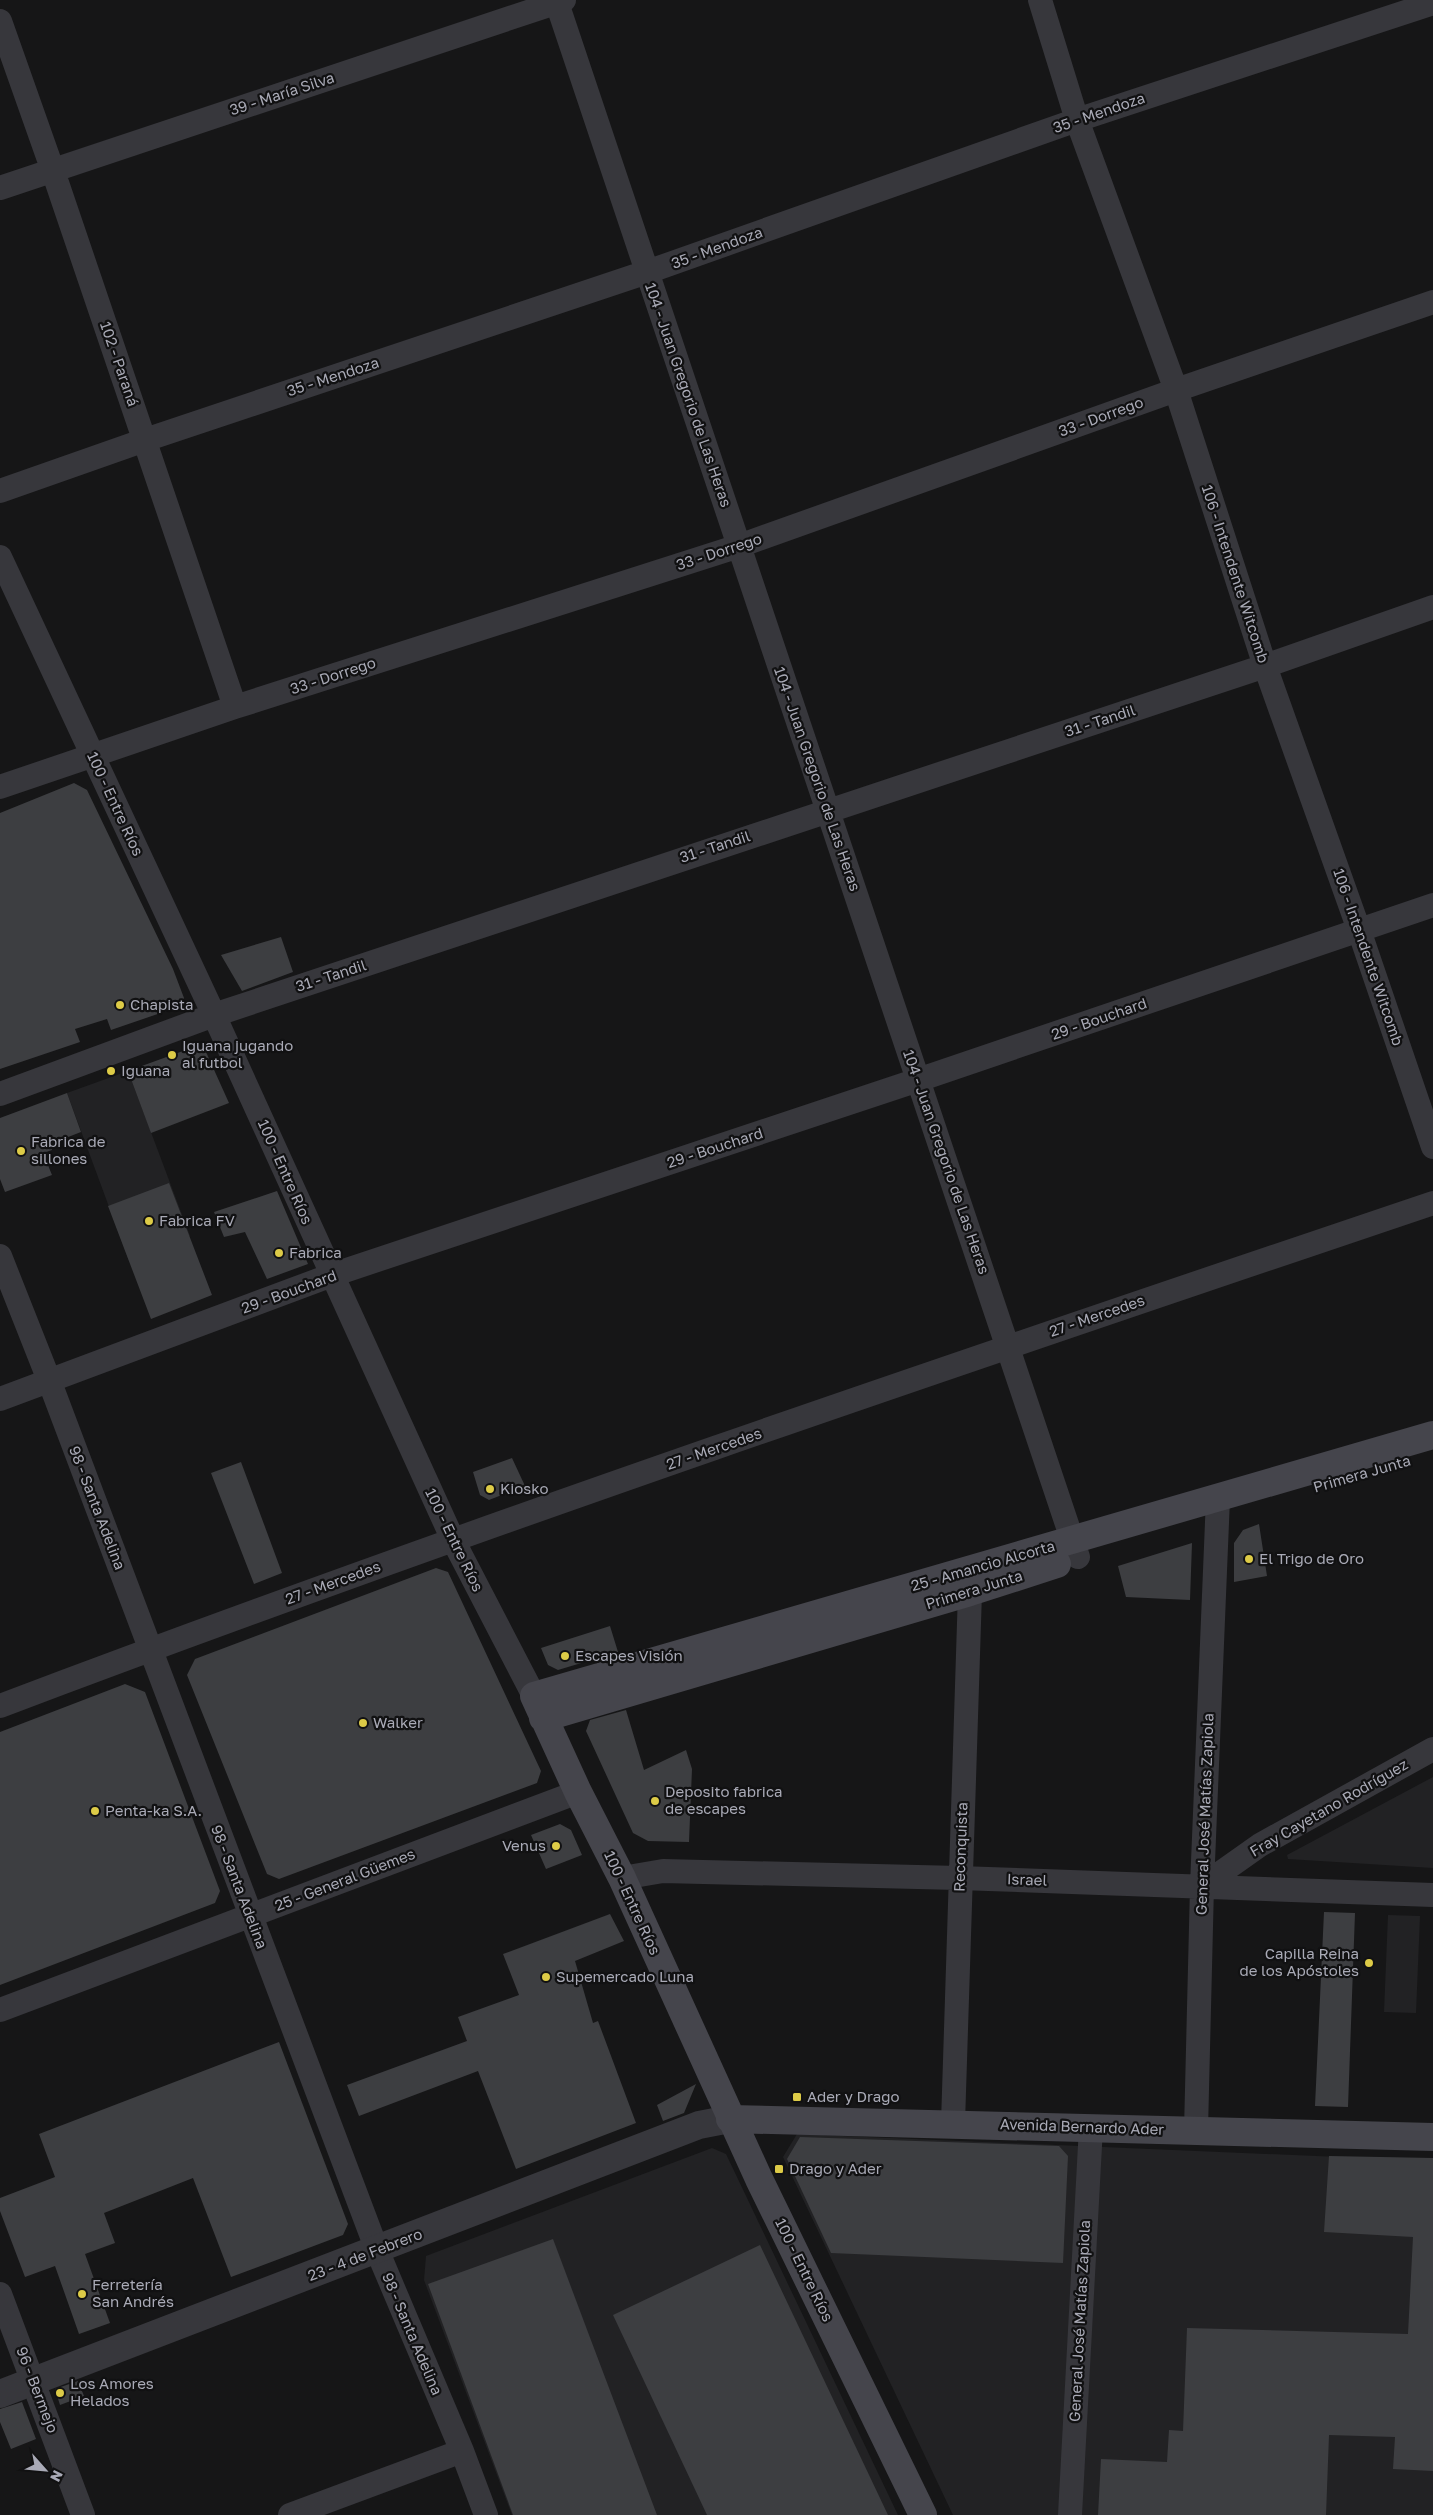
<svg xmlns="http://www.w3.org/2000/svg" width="1433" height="2515" viewBox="0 0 1433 2515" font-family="'Golos Text',sans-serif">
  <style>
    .built { fill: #222224 }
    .building { fill: #3d3e41 }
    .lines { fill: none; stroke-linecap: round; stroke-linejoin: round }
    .minor { stroke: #37373c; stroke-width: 24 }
    .tertiary { stroke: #37373c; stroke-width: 28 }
    .secondary { stroke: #45454c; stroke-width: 28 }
    .poi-dot { fill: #ddcb47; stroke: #111112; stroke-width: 2 }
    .labels { text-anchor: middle; stroke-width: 4.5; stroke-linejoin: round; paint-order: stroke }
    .street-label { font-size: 15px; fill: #a9aab6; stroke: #111112 }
    .poi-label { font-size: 15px; fill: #a9aab6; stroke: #111112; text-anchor: start }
  </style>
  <rect width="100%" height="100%" fill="#161617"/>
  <path class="built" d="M 128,1071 L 190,1236 L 129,1261 L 67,1093 Z
    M 1433,1777 L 1433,1868 L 1288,1859 L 1287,1855 Z
    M 1388,1915 L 1420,1916 L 1416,2013 L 1384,2012 Z
    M 797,2134 L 1433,2161 L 1433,2515 L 953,2515 L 783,2157 Z
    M 712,2148 L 726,2154 L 898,2515 L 512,2515 L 424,2280 L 426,2256 Z"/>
  <path class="building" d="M 74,783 L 87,790 L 173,969 L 184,998 L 181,1006 L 111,1030 L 107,1019 L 75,1029 L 80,1042 L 0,1069 L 0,813 Z
    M 281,937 L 293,972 L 242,991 L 221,955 Z
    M 194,1047 L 206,1052 L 229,1103 L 151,1133 L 128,1071 Z
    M 67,1093 L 81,1132 L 50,1144 L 52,1150 L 43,1153 L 52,1175 L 5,1192 L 0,1179 L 0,1118 Z
    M 169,1183 L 212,1295 L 151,1319 L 108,1206 Z
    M 277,1191 L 308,1264 L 267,1279 L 245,1232 L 224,1237 L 214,1212 Z
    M 512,1458 L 525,1486 L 489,1500 L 480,1495 L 473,1472 Z
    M 241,1462 L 282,1573 L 254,1584 L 211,1473 Z
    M 1259,1524 L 1267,1576 L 1234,1582 L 1234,1543 L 1243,1530 Z
    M 1192,1543 L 1190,1600 L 1126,1597 L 1118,1566 Z
    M 436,1568 L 448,1572 L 541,1771 L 537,1783 L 279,1879 L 267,1874 L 187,1675 L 195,1659 Z
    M 610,1626 L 618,1652 L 558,1670 L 548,1665 L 541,1648 Z
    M 125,1684 L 145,1692 L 220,1891 L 215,1903 L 0,1985 L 0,1732 Z
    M 626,1710 L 644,1770 L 686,1750 L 692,1769 L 689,1842 L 648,1841 L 633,1833 L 586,1731 L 590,1720 Z
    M 560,1824 L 571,1830 L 582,1855 L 546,1869 L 531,1835 Z
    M 1324,1912 L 1355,1913 L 1348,2107 L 1315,2106 Z
    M 610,1914 L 624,1941 L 575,1961 L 593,2023 L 598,2021 L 636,2123 L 516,2169 L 478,2071 L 359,2116 L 347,2085 L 467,2041 L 458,2017 L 519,1995 L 503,1954 Z
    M 279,2042 L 348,2224 L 343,2235 L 231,2277 L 193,2178 L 104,2213 L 115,2243 L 85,2254 L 110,2323 L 79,2334 L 55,2266 L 25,2277 L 0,2211 L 0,2198 L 55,2177 L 39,2134 Z
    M 696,2084 L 684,2113 L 663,2121 L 657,2105 Z
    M 800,2137 L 1059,2146 L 1068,2156 L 1063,2263 L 831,2253 L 787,2159 Z
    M 1329,2156 L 1433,2158 L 1433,2471 L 1393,2469 L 1395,2437 L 1329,2435 L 1326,2515 L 1098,2515 L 1101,2459 L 1167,2462 L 1169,2430 L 1183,2431 L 1187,2328 L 1408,2334 L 1413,2237 L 1324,2232 Z
    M 553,2239 L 589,2335 L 657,2515 L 513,2515 L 428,2284 Z
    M 760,2245 L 888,2515 L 707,2515 L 613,2315 Z
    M 78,2381 L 84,2396 L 60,2405 L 55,2389 Z
    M 22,2402 L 36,2439 L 11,2449 L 0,2422 L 0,2409 Z"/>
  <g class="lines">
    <path class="minor" d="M 556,0 L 1078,1557
      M 1040,0 L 1077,120 L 1176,390 L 1265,666 L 1359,930 L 1433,1147
      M 0,21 L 53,171 L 235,707
      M 0,188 L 564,0
      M 0,491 L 145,440 L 647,272 L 1077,120 L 1433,3
      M 0,557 L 214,1015 L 453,1540 L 534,1696
      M 0,787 L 235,707 L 739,546 L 1176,390 L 1433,302
      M 0,1094 L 214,1015 L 1265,666 L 1433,607
      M 0,1256 L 49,1380 L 377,2250 L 462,2451 L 486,2515
      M 0,1399 L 332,1275 L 918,1080 L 1433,905
      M 0,1706 C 474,1527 953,1365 1433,1203
      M 622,1878 L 663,1871 L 959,1878 L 1433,1895
      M 1202,1886 L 1260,1845 L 1433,1749
      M 0,2010 L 578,1792
      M 953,2123 L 970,1592 L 967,1575
      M 1196,2130 L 1202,1886 L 1218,1498
      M 0,2294 L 83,2515
      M 290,2515 L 462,2451
      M 1070,2515 L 1091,2127"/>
    <path class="tertiary" d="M 0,2394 L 699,2125 L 730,2119"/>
    <path class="secondary" d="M 543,1718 L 970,1592 L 1057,1564
      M 730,2119 L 1433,2137
      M 923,2515 L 759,2179 L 622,1878 L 578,1792 L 534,1696 L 1433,1435"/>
  </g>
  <g class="poi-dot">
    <circle cx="120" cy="1005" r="5"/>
    <circle cx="172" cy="1055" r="5"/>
    <circle cx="111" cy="1071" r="5"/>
    <circle cx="21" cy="1151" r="5"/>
    <circle cx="149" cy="1221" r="5"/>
    <circle cx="279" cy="1253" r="5"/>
    <circle cx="490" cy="1489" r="5"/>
    <circle cx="1249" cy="1559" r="5"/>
    <circle cx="565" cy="1656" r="5"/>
    <circle cx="363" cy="1723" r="5"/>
    <circle cx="655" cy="1801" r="5"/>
    <circle cx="95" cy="1811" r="5"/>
    <circle cx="556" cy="1846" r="5"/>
    <circle cx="1369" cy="1963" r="5"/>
    <circle cx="546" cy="1977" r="5"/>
    <rect x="792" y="2092" width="10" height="10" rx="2.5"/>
    <rect x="774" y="2164" width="10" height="10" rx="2.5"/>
    <circle cx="82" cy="2294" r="5"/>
    <circle cx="60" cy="2393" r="5"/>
  </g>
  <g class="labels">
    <g class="street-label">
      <text transform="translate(282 94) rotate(-18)" y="5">39 - María Silva</text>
      <text transform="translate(1099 113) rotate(-19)" y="5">35 - Mendoza</text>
      <text transform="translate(717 248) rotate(-20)" y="5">35 - Mendoza</text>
      <text transform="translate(119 364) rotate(71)" y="5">102 - Paraná</text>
      <text transform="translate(333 377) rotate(-18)" y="5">35 - Mendoza</text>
      <text transform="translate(688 395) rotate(71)" y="5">104 - Juan Gregorio de Las Heras</text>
      <text transform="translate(1101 417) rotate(-20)" y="5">33 - Dorrego</text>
      <text transform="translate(719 552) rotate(-18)" y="5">33 - Dorrego</text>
      <text transform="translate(1235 574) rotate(72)" y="5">106 - Intendente Witcomb</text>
      <text transform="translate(333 676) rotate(-18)" y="5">33 - Dorrego</text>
      <text transform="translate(1100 721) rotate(-18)" y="5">31 - Tandil</text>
      <text transform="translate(817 779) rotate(71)" y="5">104 - Juan Gregorio de Las Heras</text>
      <text transform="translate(115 804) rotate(65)" y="5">100 - Entre Ríos</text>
      <text transform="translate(715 847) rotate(-18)" y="5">31 - Tandil</text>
      <text transform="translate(1368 957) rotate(71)" y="5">106 - Intendente Witcomb</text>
      <text transform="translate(331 976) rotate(-18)" y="5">31 - Tandil</text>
      <text transform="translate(1099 1019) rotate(-19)" y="5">29 - Bouchard</text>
      <text transform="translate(715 1148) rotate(-18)" y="5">29 - Bouchard</text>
      <text transform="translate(946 1162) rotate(71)" y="5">104 - Juan Gregorio de Las Heras</text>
      <text transform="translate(285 1172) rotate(66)" y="5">100 - Entre Ríos</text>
      <text transform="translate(289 1292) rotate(-20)" y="5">29 - Bouchard</text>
      <text transform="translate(1097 1316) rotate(-19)" y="5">27 - Mercedes</text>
      <text transform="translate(714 1449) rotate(-19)" y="5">27 - Mercedes</text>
      <text transform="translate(1362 1474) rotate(-16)" y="5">Primera Junta</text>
      <text transform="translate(97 1508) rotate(69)" y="5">98 - Santa Adelina</text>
      <text transform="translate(454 1540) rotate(64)" y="5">100 - Entre Ríos</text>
      <text transform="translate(983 1566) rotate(-16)" y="5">25 - Amancio Alcorta</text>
      <text transform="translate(333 1583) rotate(-20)" y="5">27 - Mercedes</text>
      <text transform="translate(974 1590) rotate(-17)" y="5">Primera Junta</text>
      <text transform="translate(1329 1808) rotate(-30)" y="5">Fray Cayetano Rodríguez</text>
      <text transform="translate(1205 1814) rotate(-88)" y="5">General José Matías Zapiola</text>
      <text transform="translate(961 1847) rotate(-88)" y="5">Reconquista</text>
      <text transform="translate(345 1880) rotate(-21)" y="5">25 - General Güemes</text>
      <text transform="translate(1027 1880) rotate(2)" y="5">Israel</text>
      <text transform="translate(239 1887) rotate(69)" y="5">98 - Santa Adelina</text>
      <text transform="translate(632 1903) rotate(65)" y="5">100 - Entre Ríos</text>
      <text transform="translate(1082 2127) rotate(2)" y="5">Avenida Bernardo Ader</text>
      <text transform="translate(365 2255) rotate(-21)" y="5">23 - 4 de Febrero</text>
      <text transform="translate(804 2270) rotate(64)" y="5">100 - Entre Ríos</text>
      <text transform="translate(1080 2321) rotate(-87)" y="5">General José Matías Zapiola</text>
      <text transform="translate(412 2334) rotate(67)" y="5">98 - Santa Adelina</text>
      <text transform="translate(37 2390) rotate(69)" y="5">96 - Bermejo</text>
    </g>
    <g class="poi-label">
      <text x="130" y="1010">Chapista</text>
      <text x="182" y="1051">Iguana jugando<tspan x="182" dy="17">al futbol</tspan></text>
      <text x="121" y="1076">Iguana</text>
      <text x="31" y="1147">Fabrica de<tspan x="31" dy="17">sillones</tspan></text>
      <text x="159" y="1226">Fabrica FV</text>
      <text x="289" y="1258">Fabrica</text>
      <text x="500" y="1494">Kiosko</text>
      <text x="1259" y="1564">El Trigo de Oro</text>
      <text x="575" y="1661">Escapes Visión</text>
      <text x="373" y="1728">Walker</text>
      <text x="665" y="1797">Deposito fabrica<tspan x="665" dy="17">de escapes</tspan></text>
      <text x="105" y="1816">Penta-ka S.A.</text>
      <text x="546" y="1851" text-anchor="end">Venus</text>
      <text x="1359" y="1959" text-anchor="end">Capilla Reina<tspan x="1359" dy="17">de los Apóstoles</tspan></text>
      <text x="556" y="1982">Supemercado Luna</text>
      <text x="807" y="2102">Ader y Drago</text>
      <text x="789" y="2174">Drago y Ader</text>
      <text x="92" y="2290">Ferretería<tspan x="92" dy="17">San Andrés</tspan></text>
      <text x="70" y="2389">Los Amores<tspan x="70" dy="17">Helados</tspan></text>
    </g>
  </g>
  <g transform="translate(45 2470) rotate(117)" stroke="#111112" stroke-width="4" paint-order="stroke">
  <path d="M0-4L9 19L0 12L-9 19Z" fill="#a9aab6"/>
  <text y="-8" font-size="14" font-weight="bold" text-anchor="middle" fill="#a9aab6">N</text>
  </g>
</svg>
